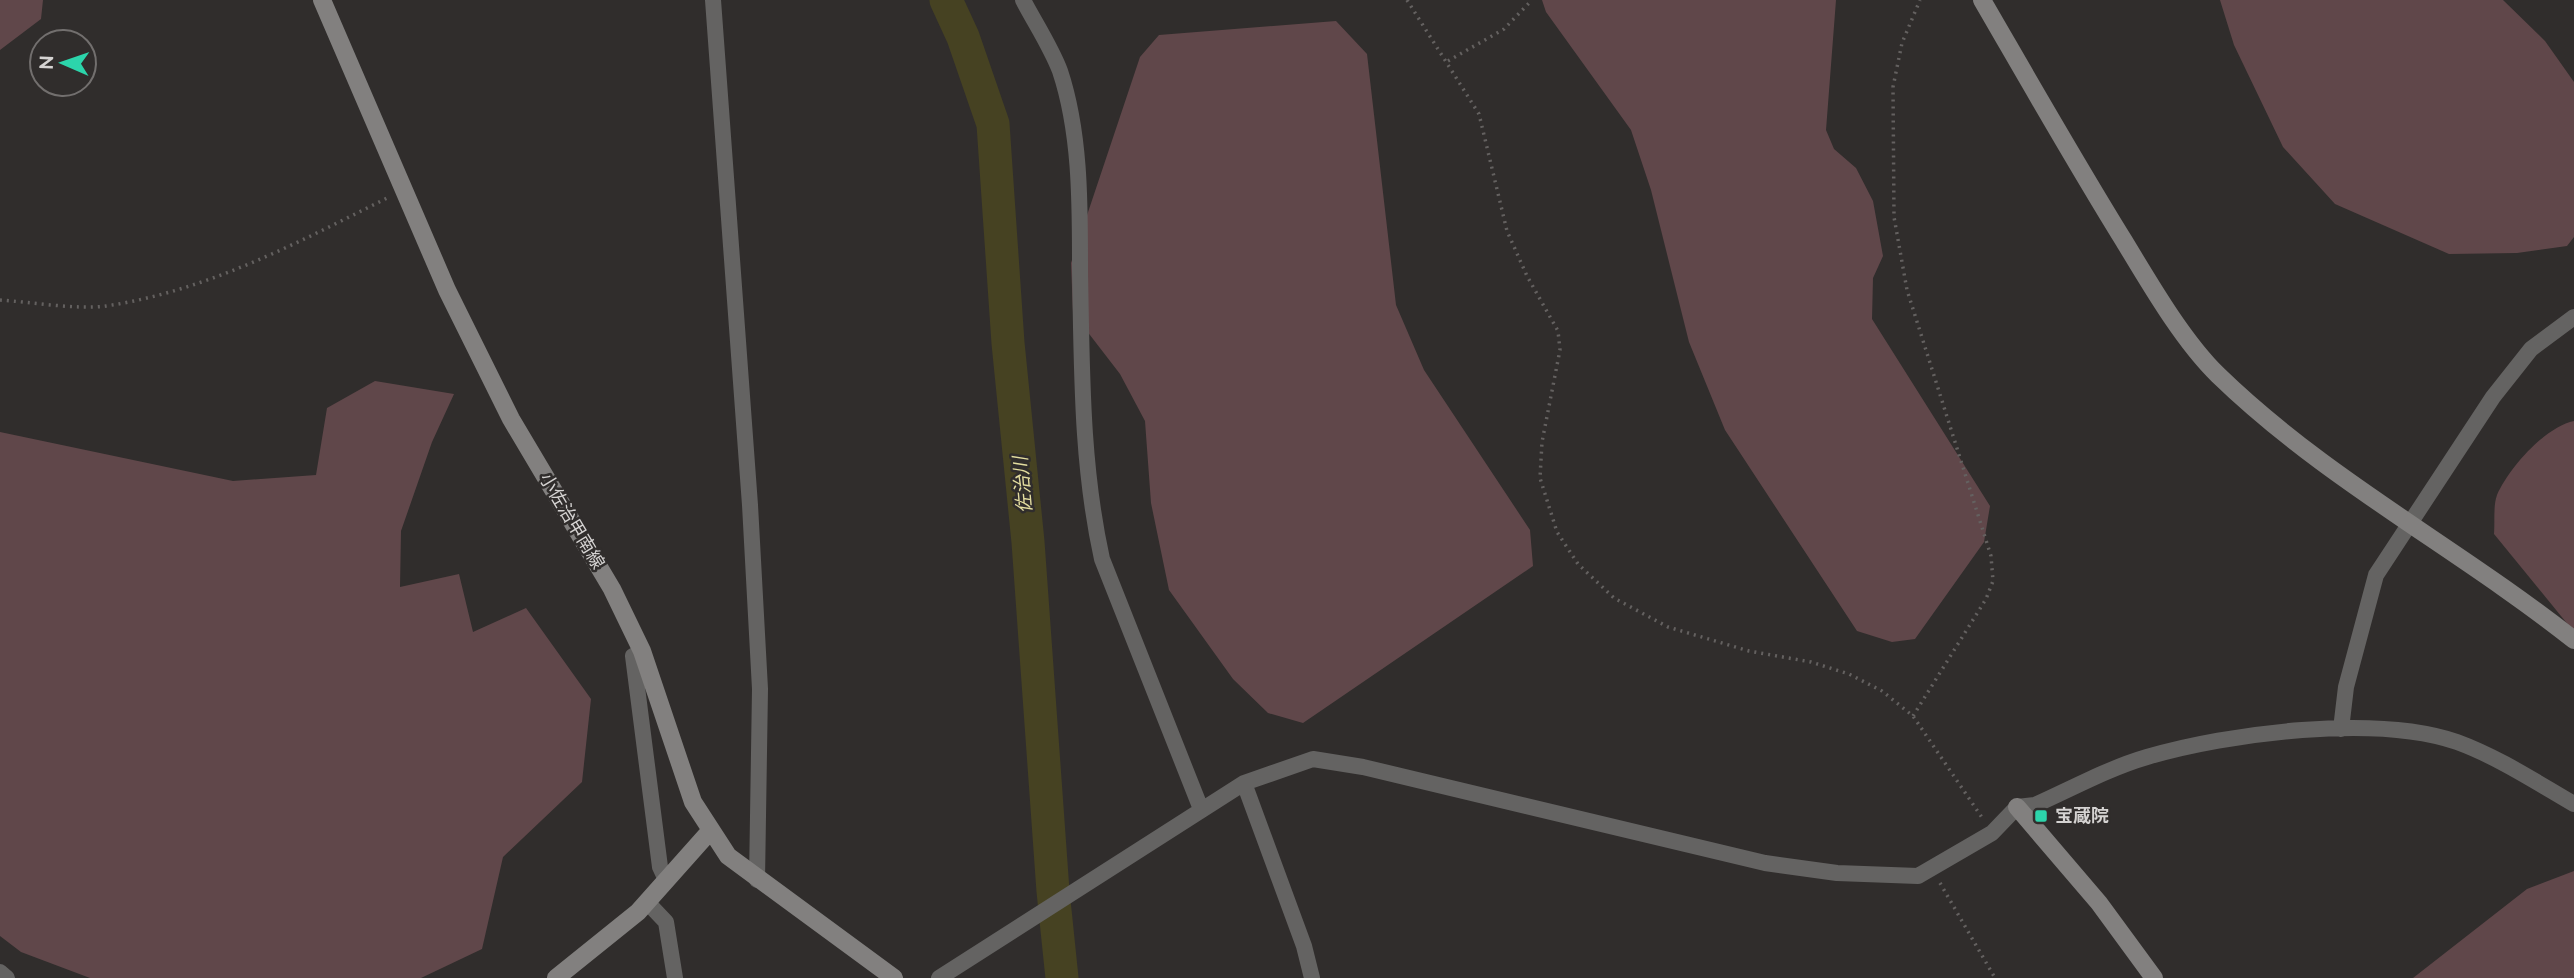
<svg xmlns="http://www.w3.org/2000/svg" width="2574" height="978" viewBox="0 0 2574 978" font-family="Raleway,'Noto Sans JP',sans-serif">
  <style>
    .green { fill: #60474a }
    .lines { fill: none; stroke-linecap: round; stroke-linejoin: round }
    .river { stroke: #464222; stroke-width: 33 }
    .path { stroke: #646160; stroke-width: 3.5; stroke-dasharray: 2 5; stroke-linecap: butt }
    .street { stroke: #646362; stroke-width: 16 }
    .secondary { stroke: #82807f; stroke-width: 18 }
    .poi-dot { fill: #2cd5ab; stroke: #302d2c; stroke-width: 2.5 }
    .labels { text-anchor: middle; stroke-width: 5; stroke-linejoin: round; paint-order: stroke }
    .street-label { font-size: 18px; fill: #d5d3d2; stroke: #302d2c }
    .poi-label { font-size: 18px; font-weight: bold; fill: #d5d3d2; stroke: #302d2c; text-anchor: start }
    .water-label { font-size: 19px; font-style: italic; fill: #e3dd9f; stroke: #302d2c }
  </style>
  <rect width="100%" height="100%" fill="#302d2c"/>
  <path class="green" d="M 0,0 L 43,0 L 41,19 L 0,50 Z
    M 1542,0 L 1836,0 L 1826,130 L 1834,149 L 1856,168 L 1873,201 L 1883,256 L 1873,278 L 1872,319 L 1990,506 L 1984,542 L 1915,639 L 1892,642 L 1857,631 L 1725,430 L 1689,342 L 1651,190 L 1631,130 L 1546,12 Z
    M 2220,0 L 2503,0 L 2545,41 L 2574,82 L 2574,237 L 2567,246 L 2517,253 L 2449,254 L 2335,204 L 2283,147 L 2234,45 Z
    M 1336,21 L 1367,54 L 1396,305 L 1424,370 L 1530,530 L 1533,566 L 1303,723 L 1268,713 L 1233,679 L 1169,590 L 1151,503 L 1145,421 L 1120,374 L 1073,313 L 1071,263 L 1140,57 L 1159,35 Z
    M 375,381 L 454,394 L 432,442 L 401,531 L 400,587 L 459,574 L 473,632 L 526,608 L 591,699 L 582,782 L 503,857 L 482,949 L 421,978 L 90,978 L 21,952 L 0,936 L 0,432 L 233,481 L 316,475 L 327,408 Z
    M 2574,421 L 2574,632 L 2494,534 C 2495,522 2493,506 2497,495 C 2509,468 2545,427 2574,421 Z
    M 2574,871 L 2574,978 L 2413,978 L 2527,889 Z"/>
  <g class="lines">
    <path class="river" d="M 946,0 L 963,37 L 993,124 L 1008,343 L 1028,542 L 1053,891 L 1062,978"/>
    <path class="path" d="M 1407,0 L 1479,114 L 1507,231 L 1527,276 L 1558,331 L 1560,350 L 1542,442 L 1540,478 L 1557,532 L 1578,564 L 1614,598 L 1668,627 L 1749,651 L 1811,662 L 1849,674 L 1882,691 L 1913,716 L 1983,819
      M 1448,61 L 1504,29 L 1532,0
      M 0,300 C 30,302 78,310 106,306 C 207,291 299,242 389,197
      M 1913,716 L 1986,599 L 1993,581 L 1991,556 L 1907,290 L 1894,217 L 1893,87 L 1902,43 L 1920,0
      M 1940,883 L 1995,978"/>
    <path class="street" d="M 713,0 L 750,505 L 760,689 L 757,880
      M 1023,0 C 1035,23 1051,47 1060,71 C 1081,134 1080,207 1080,272 C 1082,369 1081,464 1102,559 L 1201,809
      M 642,651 L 633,656 L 660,867 L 666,880
      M 2341,729 L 2346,687 L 2376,575 L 2493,397 L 2531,349 L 2574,317
      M 1244,783 L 1304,946 L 1312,978
      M 647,902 L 666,922 L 675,978
      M 0,972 L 7,978
      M 939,978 L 1244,783 L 1313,759 L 1363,767 L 1765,863 L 1837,873 L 1918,876 L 1992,833 L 2017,807 L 2035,805 C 2071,789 2109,768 2147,757 C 2228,733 2376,714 2457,742 C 2498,757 2536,782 2574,804"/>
    <path class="secondary" d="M 322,0 L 447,290 L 511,419 L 612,589 L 642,651 L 693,802 L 728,856 L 894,978
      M 1982,0 C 2029,81 2075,162 2124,241 C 2150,284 2183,341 2218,375 C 2325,479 2458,548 2574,640
      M 2017,807 L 2099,903 L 2154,978
      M 556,978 L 638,912 L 711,830"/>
  </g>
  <rect class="poi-dot" x="2034" y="809" width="14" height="14" rx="3.5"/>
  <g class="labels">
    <g class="street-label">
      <text transform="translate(572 521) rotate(59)" y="6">小佐治甲南線</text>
    </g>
    <g class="poi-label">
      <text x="2055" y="822">宝蔵院</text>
    </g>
    <g class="water-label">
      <text transform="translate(1022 485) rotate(-95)" y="7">佐治川</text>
    </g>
  </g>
  <g transform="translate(63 63) rotate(272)"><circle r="33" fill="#302d2c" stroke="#726f6e" stroke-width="2"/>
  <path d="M0-5L12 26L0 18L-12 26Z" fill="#2cd5ab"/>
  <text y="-10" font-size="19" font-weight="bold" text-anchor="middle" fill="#d5d3d2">N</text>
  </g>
</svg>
